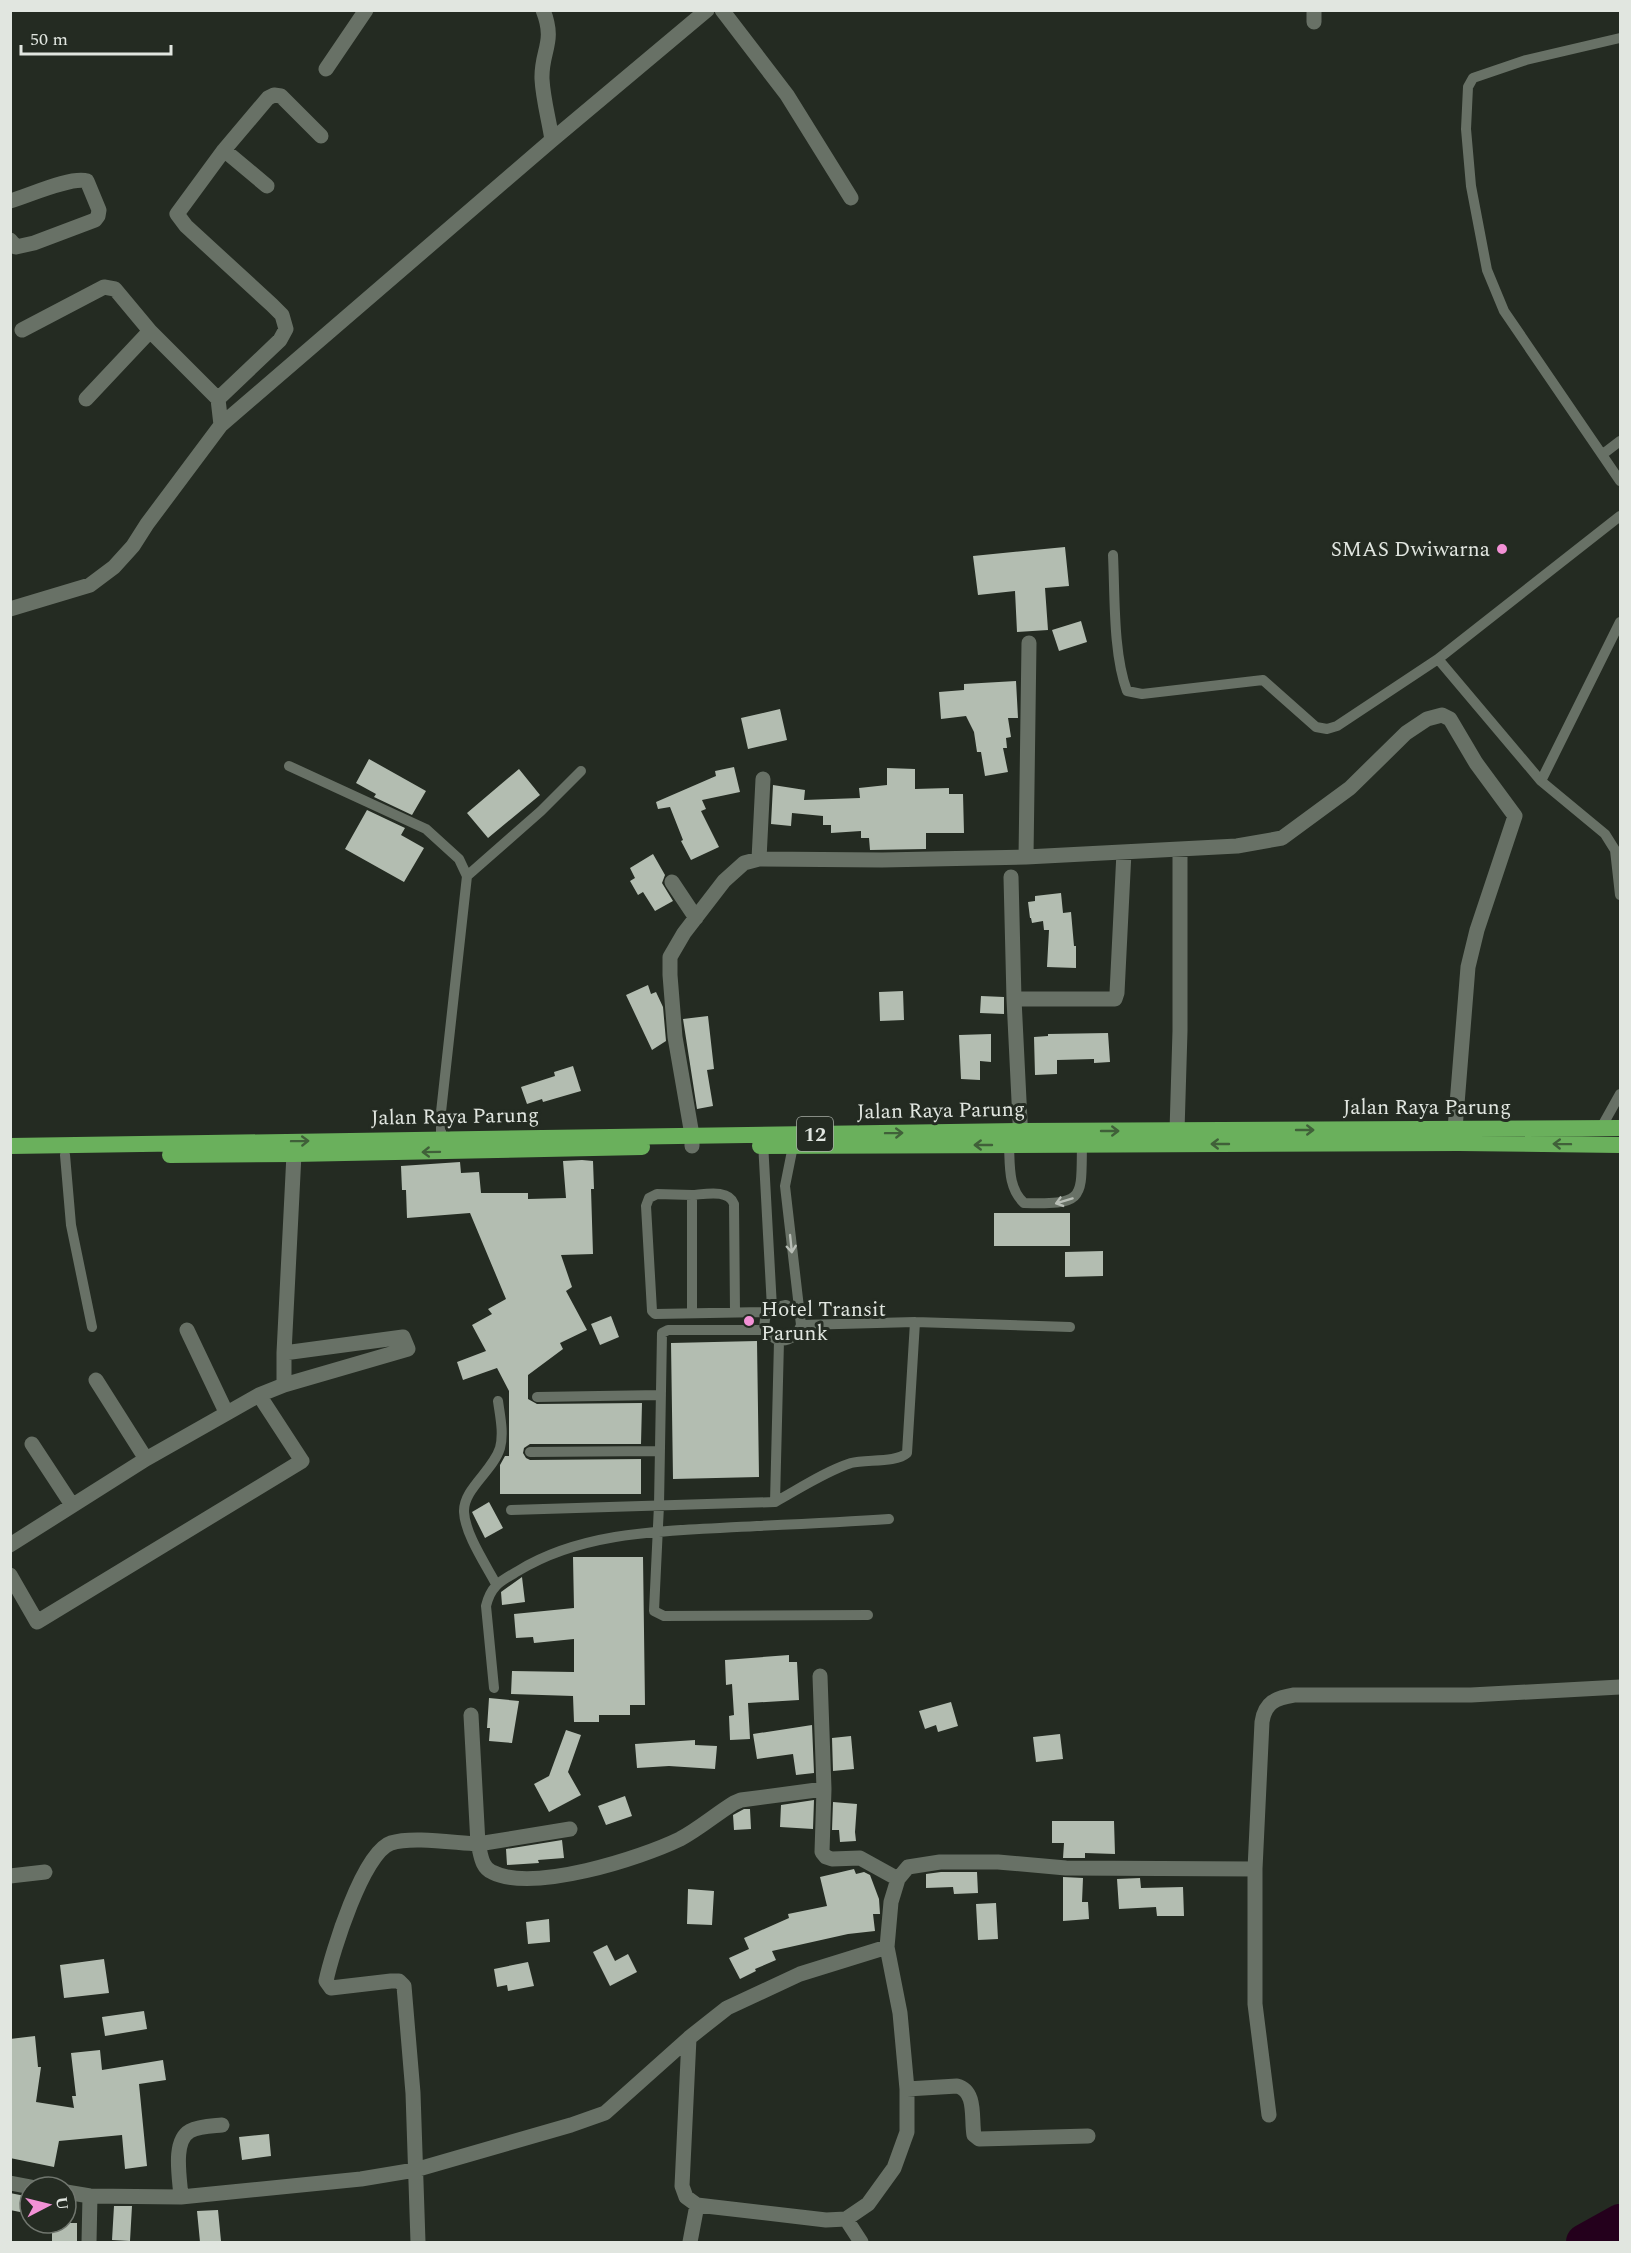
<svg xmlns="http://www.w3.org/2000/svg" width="1631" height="2253" viewBox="0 0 1631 2253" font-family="Spectral,serif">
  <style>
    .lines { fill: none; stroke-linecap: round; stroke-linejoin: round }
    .river { stroke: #24001c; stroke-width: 36 }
    .building { fill: #b3bdb1 }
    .service { stroke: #687166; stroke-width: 10 }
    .minor { stroke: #687166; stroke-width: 15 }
    .trunk { stroke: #6ab05c; stroke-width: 16 }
    .oneway { stroke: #406039 }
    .oneway2 { stroke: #b7bdb5 }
    .poi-dot { fill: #f391d6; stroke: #242b22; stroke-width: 2 }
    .labels { text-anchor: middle; stroke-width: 6; stroke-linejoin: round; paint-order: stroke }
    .shield { fill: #242b22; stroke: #a8aea7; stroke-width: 1.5 }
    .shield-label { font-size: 20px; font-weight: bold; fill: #e1e6e0 }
    .poi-label { font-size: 21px; fill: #e1e6e0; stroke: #242b22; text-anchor: end }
    .street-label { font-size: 21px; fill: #e1e6e0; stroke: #242b22 }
  </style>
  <rect width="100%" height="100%" fill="#242b22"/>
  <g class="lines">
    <path class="river" d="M 1584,2242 L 1620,2222"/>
  </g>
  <path class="building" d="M 1065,547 L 1069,586 L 1045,588 L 1048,630 L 1017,632 L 1015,591 L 978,595 L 973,556 Z
    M 1081,621 L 1087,642 L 1059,651 L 1052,630 Z
    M 1016,681 L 1018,718 L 1008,718 L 1011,737 L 1006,738 L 1007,748 L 1003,748 L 1008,772 L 985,776 L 981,752 L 977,752 L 974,732 L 966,716 L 941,719 L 939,692 L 964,690 L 964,684 Z
    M 780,709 L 787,740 L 748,749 L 741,718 Z
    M 369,759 L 426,791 L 412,815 L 374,797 L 376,794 L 356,783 Z
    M 734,767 L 740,792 L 702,800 L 706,809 L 701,811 L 719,847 L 691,860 L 681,841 L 683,840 L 670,807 L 658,809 L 656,802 L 716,776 L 715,771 Z
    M 887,768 L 915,769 L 915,789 L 949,788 L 949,794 L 963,794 L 964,833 L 926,833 L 926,849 L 870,850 L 869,838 L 861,838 L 861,831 L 831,833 L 831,825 L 823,825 L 823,816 L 792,813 L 791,826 L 771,824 L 773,785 L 805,790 L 804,800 L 860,798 L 859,788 L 887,785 Z
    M 519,769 L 540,795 L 488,838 L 467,813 Z
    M 367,810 L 405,828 L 401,835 L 424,848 L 404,882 L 345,849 Z
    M 653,854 L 665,875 L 662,883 L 673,901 L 655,911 L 643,892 L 638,895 L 630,881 L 635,878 L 630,868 Z
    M 1061,893 L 1063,913 L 1071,912 L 1074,946 L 1076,946 L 1076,968 L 1047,967 L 1049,930 L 1044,930 L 1043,921 L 1032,923 L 1031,918 L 1030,918 L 1028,902 L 1035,901 L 1035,896 Z
    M 648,985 L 651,994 L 656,992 L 663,1007 L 666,1041 L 652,1050 L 626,995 Z
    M 903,991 L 904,1020 L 880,1021 L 879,992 Z
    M 981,996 L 1004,997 L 1004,1014 L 980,1013 Z
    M 708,1016 L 714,1069 L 707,1070 L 713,1106 L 697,1109 L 683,1019 Z
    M 1108,1033 L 1110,1062 L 1094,1063 L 1094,1059 L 1057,1060 L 1057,1074 L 1035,1075 L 1034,1037 L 1048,1036 L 1048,1034 Z
    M 991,1034 L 991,1062 L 980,1061 L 980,1080 L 961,1079 L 959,1035 Z
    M 573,1066 L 581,1091 L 543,1102 L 542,1099 L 527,1104 L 521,1087 L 555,1076 L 554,1072 Z
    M 582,1160 L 593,1161 L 594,1189 L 591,1189 L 593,1254 L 561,1255 L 572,1287 L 566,1291 L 587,1330 L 560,1343 L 563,1349 L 528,1375 L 528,1399 L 537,1404 L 642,1403 L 641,1444 L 530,1444 L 524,1448 L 523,1453 L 526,1458 L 530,1460 L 641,1459 L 641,1494 L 500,1494 L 500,1465 L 505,1456 L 509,1456 L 509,1391 L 497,1368 L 463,1380 L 457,1362 L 486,1351 L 472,1325 L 492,1314 L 488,1309 L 506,1299 L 470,1213 L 407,1218 L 406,1190 L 402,1190 L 401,1166 L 460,1162 L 461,1173 L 479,1172 L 481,1193 L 528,1193 L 528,1199 L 566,1198 L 563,1161 Z
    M 994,1213 L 1070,1213 L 1070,1246 L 994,1246 Z
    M 1103,1251 L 1103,1276 L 1065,1277 L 1065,1252 Z
    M 611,1316 L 619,1337 L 600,1345 L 591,1324 Z
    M 757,1341 L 759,1477 L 673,1479 L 671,1343 Z
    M 489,1502 L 503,1528 L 485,1538 L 472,1512 Z
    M 573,1557 L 643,1557 L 645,1705 L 630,1705 L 630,1715 L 599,1715 L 599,1722 L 574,1722 L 573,1696 L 511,1694 L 512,1671 L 574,1672 L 574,1639 L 534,1643 L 533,1637 L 516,1638 L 514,1614 L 574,1608 Z
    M 522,1577 L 525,1602 L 502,1605 L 501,1592 Z
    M 789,1655 L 789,1662 L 797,1662 L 799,1700 L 748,1703 L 750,1739 L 730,1740 L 729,1716 L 734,1715 L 732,1684 L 726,1685 L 725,1660 Z
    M 489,1698 L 519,1701 L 512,1743 L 489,1741 L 490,1728 L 487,1728 Z
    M 951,1702 L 958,1726 L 938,1732 L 936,1725 L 925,1729 L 919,1711 Z
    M 812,1725 L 814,1773 L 796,1775 L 793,1754 L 757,1759 L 753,1734 Z
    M 566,1730 L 581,1735 L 568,1772 L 581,1795 L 549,1812 L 534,1784 L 549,1776 Z
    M 1060,1734 L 1063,1759 L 1036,1762 L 1033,1737 Z
    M 851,1736 L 854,1769 L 833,1771 L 832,1738 Z
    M 695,1740 L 695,1745 L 717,1746 L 715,1769 L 669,1766 L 637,1768 L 635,1744 Z
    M 625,1796 L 632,1816 L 606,1825 L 598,1806 Z
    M 814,1800 L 813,1829 L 780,1827 L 781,1805 Z
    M 833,1802 L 857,1804 L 855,1832 L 856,1841 L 840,1842 L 839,1830 L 832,1830 Z
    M 744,1809 L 750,1809 L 751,1829 L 734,1830 L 733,1815 Z
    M 1052,1821 L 1114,1821 L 1115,1854 L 1085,1853 L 1085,1858 L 1063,1858 L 1064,1843 L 1052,1843 Z
    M 562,1840 L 564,1858 L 538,1860 L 539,1863 L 507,1865 L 506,1849 Z
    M 854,1869 L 856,1874 L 864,1872 L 870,1875 L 879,1899 L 880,1914 L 873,1914 L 875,1931 L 848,1934 L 772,1951 L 776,1960 L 755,1969 L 756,1971 L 740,1979 L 729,1958 L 749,1949 L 744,1938 L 789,1918 L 788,1914 L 827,1906 L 820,1877 Z
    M 941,1872 L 977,1872 L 978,1893 L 954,1894 L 953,1887 L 926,1888 L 926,1874 Z
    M 1063,1877 L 1083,1878 L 1082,1902 L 1088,1902 L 1089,1919 L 1063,1921 Z
    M 1140,1878 L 1141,1888 L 1183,1887 L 1184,1916 L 1157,1916 L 1156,1907 L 1119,1909 L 1117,1879 Z
    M 688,1889 L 714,1891 L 712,1925 L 687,1924 Z
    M 996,1903 L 998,1939 L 978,1940 L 976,1904 Z
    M 549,1919 L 550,1942 L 528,1944 L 526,1922 Z
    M 607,1945 L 615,1961 L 628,1954 L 637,1972 L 610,1986 L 593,1952 Z
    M 104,1959 L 109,1993 L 64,1998 L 60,1965 Z
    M 528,1962 L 534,1986 L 508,1991 L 507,1985 L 497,1987 L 494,1969 Z
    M 144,2011 L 147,2029 L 105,2036 L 102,2017 Z
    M 35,2036 L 38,2067 L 41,2067 L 36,2102 L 74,2108 L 72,2096 L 76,2096 L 71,2053 L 100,2050 L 102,2070 L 163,2060 L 166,2080 L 139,2084 L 147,2166 L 125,2169 L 122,2135 L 59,2141 L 54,2167 L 10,2158 L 10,2039 Z
    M 269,2134 L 271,2156 L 242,2160 L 239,2137 Z
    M 10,2193 L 30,2197 L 30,2214 L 10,2210 Z
    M 114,2206 L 132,2206 L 130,2241 L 112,2240 Z
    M 218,2210 L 221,2241 L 200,2242 L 197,2211 Z
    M 52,2223 L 77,2223 L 77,2242 L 52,2242 Z"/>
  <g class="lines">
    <path class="service" d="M 1620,38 L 1526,60 L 1473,78 L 1468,87 L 1466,129 L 1471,186 L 1487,270 L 1504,311 L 1620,481
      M 1603,454 L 1620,441
      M 1113,555 C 1115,595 1113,654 1127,691 L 1142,694 L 1263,680 L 1316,727 L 1327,729 L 1337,726 L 1438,659 L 1541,781 L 1605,834 L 1615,850 L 1620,895
      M 1438,659 L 1620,516
      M 289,766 L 426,829 L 459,859 L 467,876 L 441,1112 L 441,1139
      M 1541,781 L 1620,622
      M 467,876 L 541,811 L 581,771
      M 1601,1128 L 1620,1094
      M 794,1141 L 785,1186 L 801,1325 C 789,1358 748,1331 772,1308 L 786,1305 L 798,1313
      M 763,1142 L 772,1308
      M 1009,1145 C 1010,1166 1008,1188 1024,1203 C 1087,1205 1081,1198 1082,1141
      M 65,1155 L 71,1225 L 92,1327
      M 692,1195 L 657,1194 L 649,1198 L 646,1206 L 652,1311 L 655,1314 L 768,1312
      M 692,1313 L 692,1195 C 706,1194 729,1189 734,1204 L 735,1312
      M 801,1325 L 915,1322 L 1070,1327
      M 766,1330 L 668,1330 L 662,1333 L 659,1505 L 654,1611 L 664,1616 L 868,1615
      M 779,1341 L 775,1502 C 799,1489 824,1472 851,1463 C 866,1459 896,1463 907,1453 L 915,1322
      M 537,1397 L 661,1395
      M 530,1452 L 660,1451
      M 511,1510 L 775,1502
      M 496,1584 C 486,1565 465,1534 464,1512 C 463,1489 493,1471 500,1448 C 504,1433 500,1416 498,1401
      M 494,1688 L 486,1606 C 491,1585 501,1581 518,1571 C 588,1528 677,1531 757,1526 C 801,1524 845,1522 889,1519"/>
    <path class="minor" d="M 543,10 C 556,43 541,50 542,79 C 543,99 549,120 552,140
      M 722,10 L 787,95 L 851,198
      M 1314,22 L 1314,10
      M 326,69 L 366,10
      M 224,150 L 267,186
      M 10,201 C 28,196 71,176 87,181 L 99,210 L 98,216 L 95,220 L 34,243 L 16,247 L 10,240
      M 22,330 L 104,287 L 115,289 L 150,331 L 218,399 L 221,425
      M 86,399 L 150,331
      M 218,399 L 280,340 L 286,329 L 282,315 L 272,305 L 186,226 L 177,214 L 224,150 L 268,98 L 274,95 L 281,96 L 321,136
      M 10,609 L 90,585 L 114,567 L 133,546 L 147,524 L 221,425 L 552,140 L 707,10
      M 1026,857 L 1029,643
      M 759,859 L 763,779
      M 1011,877 L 1014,999 L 1021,1141
      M 672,882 L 696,918
      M 1014,999 L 1115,999 L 1117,993 L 1124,852
      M 1177,1131 L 1180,1031 L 1180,849
      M 692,1146 L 692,1135 L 675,1037 L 670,975 L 670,957 L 684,933 L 724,881 L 744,863 L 759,859 L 882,860 L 1026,857 L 1237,846 L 1282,838 L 1350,788 L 1406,733 L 1427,719 L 1442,715 L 1450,719 L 1476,763 L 1515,816 L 1477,930 L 1468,967 L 1455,1129
      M 187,1330 L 226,1412
      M 96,1380 L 146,1459
      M 284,1385 L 284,1353 L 294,1154
      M 32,1444 L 72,1505
      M 10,1545 L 146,1459 L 259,1395 L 284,1385 L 408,1349 L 403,1337 L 284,1353
      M 10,1575 L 37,1622 L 302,1461 L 259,1395
      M 471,1715 L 478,1844 L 570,1829
      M 1255,1869 L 1255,2004 L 1269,2115
      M 10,1876 L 45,1872
      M 898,1879 L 908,1867 L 940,1862 L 998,1862 L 1066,1868 L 1255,1869 L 1262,1722 C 1265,1702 1276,1698 1294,1695 L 1471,1695 L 1620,1687
      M 689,2038 L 682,2186 L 686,2197 L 697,2205 L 826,2220 L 846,2219 L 868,2204 L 894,2168 L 907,2132 L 907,2089 L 900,2013 L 887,1947 L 891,1902 L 898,1879 L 860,1858 L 832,1859 L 826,1857 L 822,1852 L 824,1789 L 820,1676
      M 907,2089 L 957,2086 C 977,2091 971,2119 974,2135 L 979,2139 L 1088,2136
      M 10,2183 L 31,2187
      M 66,2192 L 90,2196 L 181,2197 L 361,2179 L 415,2170 L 571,2125 L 605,2113 L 689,2038 L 727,2008 L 800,1974 L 887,1947
      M 181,2197 C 180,2179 172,2141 190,2131 C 199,2126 212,2126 222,2125
      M 846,2219 L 861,2242
      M 89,2242 L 90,2196
      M 418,2242 L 413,2093 L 404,1986 L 399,1981 L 391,1981 L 331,1988 L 326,1981 C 332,1953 363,1852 391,1843 C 412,1836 455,1843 478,1844 C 481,1854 481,1867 492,1872 C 533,1893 641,1858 680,1839 C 699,1829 716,1814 734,1803 L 741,1800 L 824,1789
      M 690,2242 L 697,2205"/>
    <path class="trunk" d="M 10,1146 L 1021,1131 L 1620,1128
      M 760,1146 L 1459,1143 L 1620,1145
      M 170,1155 L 294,1154 L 642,1147"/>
  </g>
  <defs><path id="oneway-shaft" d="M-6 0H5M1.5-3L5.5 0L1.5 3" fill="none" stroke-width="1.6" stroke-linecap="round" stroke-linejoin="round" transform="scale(1.5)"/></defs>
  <g class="oneway">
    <use href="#oneway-shaft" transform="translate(1305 1130)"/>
    <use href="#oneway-shaft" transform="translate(1110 1131)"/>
    <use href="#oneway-shaft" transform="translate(894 1133) rotate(-1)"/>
    <use href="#oneway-shaft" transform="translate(300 1141) rotate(-1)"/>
    <use href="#oneway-shaft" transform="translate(1220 1144) rotate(180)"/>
    <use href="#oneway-shaft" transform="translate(1562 1144) rotate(-179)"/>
    <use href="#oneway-shaft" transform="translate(983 1145) rotate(180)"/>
    <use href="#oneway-shaft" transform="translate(431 1152) rotate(179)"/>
  </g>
  <g class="oneway2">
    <use href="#oneway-shaft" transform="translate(1064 1201) rotate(163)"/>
    <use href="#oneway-shaft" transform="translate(791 1244) rotate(84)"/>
  </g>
  <g class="poi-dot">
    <circle cx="1502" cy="549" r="6"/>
    <circle cx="749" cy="1321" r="6"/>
  </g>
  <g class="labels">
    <rect class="shield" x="797" y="1117" width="36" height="34" rx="4.5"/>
    <g class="shield-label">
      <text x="815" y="1141">12</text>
    </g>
    <g class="poi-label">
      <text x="1490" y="556">SMAS Dwiwarna</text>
      <text x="761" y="1316" text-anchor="start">Hotel Transit<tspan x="761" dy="24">Parunk</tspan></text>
    </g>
    <g class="street-label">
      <text x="1427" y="1114">Jalan Raya Parung</text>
      <text transform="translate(941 1110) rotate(-1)" y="7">Jalan Raya Parung</text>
      <text transform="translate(455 1116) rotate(-1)" y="7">Jalan Raya Parung</text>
    </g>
  </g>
  <rect width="1631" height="2253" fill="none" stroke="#e1e6e0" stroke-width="24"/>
  <g transform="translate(48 2205) rotate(83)"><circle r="28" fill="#242b22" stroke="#70766e" stroke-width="1.5"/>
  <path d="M0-4.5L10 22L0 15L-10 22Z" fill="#f391d6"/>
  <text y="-9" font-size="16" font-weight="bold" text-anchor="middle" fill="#e1e6e0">U</text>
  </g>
  <path d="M21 45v9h150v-9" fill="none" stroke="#e1e6e0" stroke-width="3"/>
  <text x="30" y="45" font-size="18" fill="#e1e6e0" stroke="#242b22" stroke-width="4.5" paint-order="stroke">50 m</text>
</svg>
